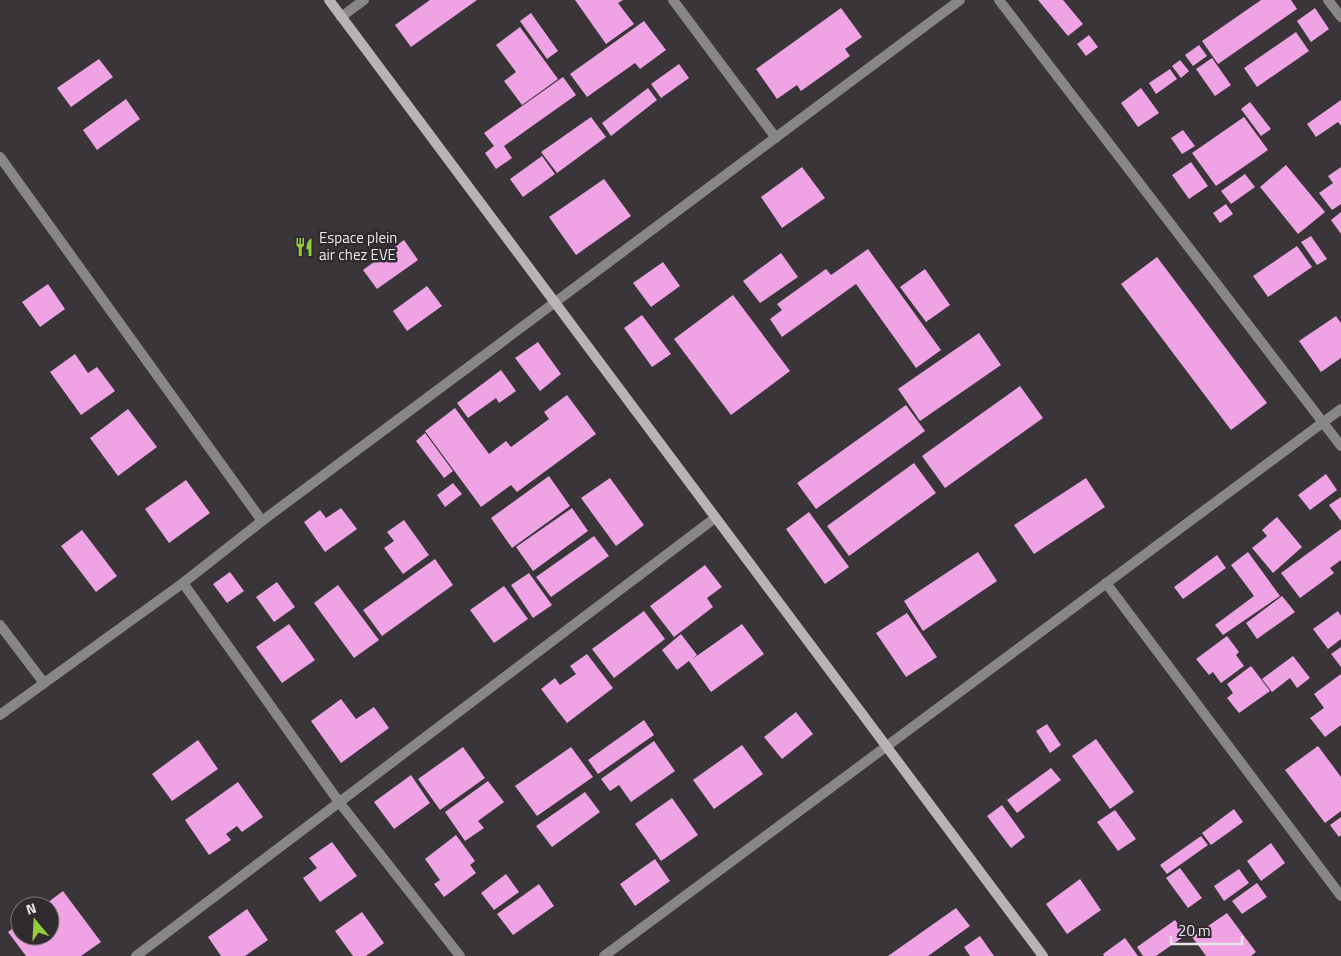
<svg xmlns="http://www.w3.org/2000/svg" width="1341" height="956" viewBox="0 0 1341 956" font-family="'Titillium Web',sans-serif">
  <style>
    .building { fill: #efa3e5 }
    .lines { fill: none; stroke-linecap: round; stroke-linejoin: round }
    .street { stroke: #888688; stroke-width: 10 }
    .secondary { stroke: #b7b3b6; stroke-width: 10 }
    .labels { text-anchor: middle; stroke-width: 5; stroke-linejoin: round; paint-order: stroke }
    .poi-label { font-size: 15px; fill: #e9e7e9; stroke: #2f2b2e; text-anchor: start }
  </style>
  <rect width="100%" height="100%" fill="#393538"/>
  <path class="building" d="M 430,0 L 477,0 L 411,47 L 395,25 Z
    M 575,0 L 623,0 L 618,3 L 634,24 L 606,44 Z
    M 1038,0 L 1063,0 L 1083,24 L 1068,36 Z
    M 1261,0 L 1291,0 L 1297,9 L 1218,64 L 1202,41 Z
    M 841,8 L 862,37 L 845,49 L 850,56 L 801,91 L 797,85 L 777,99 L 756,69 Z
    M 1315,8 L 1329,29 L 1311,42 L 1297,21 Z
    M 531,13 L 558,51 L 547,59 L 520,21 Z
    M 644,21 L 666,50 L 640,69 L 635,63 L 587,97 L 570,74 Z
    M 520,27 L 558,79 L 522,105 L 504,81 L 516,72 L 496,45 Z
    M 1296,32 L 1309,51 L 1257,87 L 1244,68 Z
    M 1089,35 L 1098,47 L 1086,56 L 1077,44 Z
    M 1199,45 L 1207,56 L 1193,66 L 1185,55 Z
    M 1212,58 L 1231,85 L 1215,96 L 1196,69 Z
    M 99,59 L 113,77 L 71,107 L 57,88 Z
    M 1180,60 L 1189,71 L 1181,78 L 1172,66 Z
    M 679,64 L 689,78 L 661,98 L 651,84 Z
    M 1170,69 L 1177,79 L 1156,94 L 1149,83 Z
    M 563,77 L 576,95 L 504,146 L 512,158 L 496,169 L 485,153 L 494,146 L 484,133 Z
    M 648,88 L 657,100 L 611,136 L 602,123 Z
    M 1141,88 L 1159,113 L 1138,127 L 1121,103 Z
    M 126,99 L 140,119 L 97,150 L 83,130 Z
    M 1341,100 L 1341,126 L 1338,122 L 1316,137 L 1307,124 Z
    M 1250,102 L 1271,129 L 1261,136 L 1241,109 Z
    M 591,117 L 606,137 L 557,173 L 541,152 Z
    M 1244,117 L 1268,150 L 1216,186 L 1192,153 Z
    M 1183,130 L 1195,146 L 1182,154 L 1171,138 Z
    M 542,156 L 555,174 L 523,197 L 510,179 Z
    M 1191,162 L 1208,186 L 1189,199 L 1172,175 Z
    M 1286,165 L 1325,212 L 1298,234 L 1260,187 Z
    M 802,167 L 825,198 L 782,228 L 761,197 Z
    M 1341,167 L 1341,204 L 1332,210 L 1319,193 L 1333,183 L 1328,176 Z
    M 1245,174 L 1255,187 L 1231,204 L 1221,191 Z
    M 604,179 L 631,216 L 576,255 L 549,217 Z
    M 1226,204 L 1233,214 L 1220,223 L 1213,213 Z
    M 1341,212 L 1341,234 L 1331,220 Z
    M 1311,236 L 1327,259 L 1317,265 L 1301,242 Z
    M 404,240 L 418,260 L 377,289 L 363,270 Z
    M 1297,246 L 1312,267 L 1268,297 L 1253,276 Z
    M 868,249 L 941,350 L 916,368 L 856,284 L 782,337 L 770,319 L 782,310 L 777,304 L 826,269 L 831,275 Z
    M 781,253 L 798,277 L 760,303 L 743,281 Z
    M 1157,257 L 1267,403 L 1231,430 L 1121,284 Z
    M 663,262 L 680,286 L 651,307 L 633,283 Z
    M 925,269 L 950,305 L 926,322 L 900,287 Z
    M 48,284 L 65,309 L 40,327 L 22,302 Z
    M 427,286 L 442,306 L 407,331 L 393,311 Z
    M 733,295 L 790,371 L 731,415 L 674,339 Z
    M 642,315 L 671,354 L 652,367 L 624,328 Z
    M 1336,316 L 1341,323 L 1341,358 L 1321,372 L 1299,341 Z
    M 979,333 L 1001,365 L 920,421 L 898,389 Z
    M 538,342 L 561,374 L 540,391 L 515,358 Z
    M 75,354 L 88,373 L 97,367 L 115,391 L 81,415 L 50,372 Z
    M 501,370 L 516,391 L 499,403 L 496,398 L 468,418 L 457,403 Z
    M 1020,386 L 1043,418 L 945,488 L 922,456 Z
    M 567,395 L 596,434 L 517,492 L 511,485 L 481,507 L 425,431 L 455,408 L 489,454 L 506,441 L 511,447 L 549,419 L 544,412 Z
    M 906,405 L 925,431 L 816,509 L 797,483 Z
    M 128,409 L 157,447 L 118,476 L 90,438 Z
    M 425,433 L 453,471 L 444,478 L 416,441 Z
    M 914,463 L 936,493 L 849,556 L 827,526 Z
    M 1326,474 L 1337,490 L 1310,510 L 1298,495 Z
    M 549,476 L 570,506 L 512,548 L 491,518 Z
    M 610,478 L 644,525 L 616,546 L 581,498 Z
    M 1086,478 L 1105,507 L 1034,554 L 1014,525 Z
    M 186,480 L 210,513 L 169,543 L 145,509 Z
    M 453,483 L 462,494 L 445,507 L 437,495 Z
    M 1341,497 L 1341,521 L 1329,505 Z
    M 341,508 L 357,529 L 325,552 L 304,522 L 320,510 L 326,518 Z
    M 572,508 L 588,531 L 533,571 L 516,547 Z
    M 809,512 L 849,567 L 825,584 L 786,529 Z
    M 1277,517 L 1302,547 L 1273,573 L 1252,548 L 1267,536 L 1262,530 Z
    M 404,520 L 429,555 L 403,574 L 384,548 L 394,541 L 387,532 Z
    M 1341,529 L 1341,560 L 1330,568 L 1334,573 L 1300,598 L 1281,573 Z
    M 82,530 L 117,576 L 96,592 L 61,546 Z
    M 594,536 L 609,556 L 551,597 L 536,577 Z
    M 978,552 L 997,581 L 923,631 L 904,601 Z
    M 1248,552 L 1280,596 L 1223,635 L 1215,625 L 1254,596 L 1231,565 Z
    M 1217,555 L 1226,568 L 1183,599 L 1174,587 Z
    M 435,559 L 453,585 L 382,636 L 363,610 Z
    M 705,565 L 722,587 L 707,598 L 713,607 L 674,637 L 650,606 Z
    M 230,572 L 244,591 L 227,603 L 213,584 Z
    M 529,573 L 552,605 L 533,618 L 511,585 Z
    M 277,582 L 295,607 L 274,622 L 256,597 Z
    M 338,585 L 379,640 L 354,658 L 314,603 Z
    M 504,586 L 528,619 L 494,643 L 470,610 Z
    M 1282,596 L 1295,612 L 1257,639 L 1246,623 Z
    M 644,611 L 665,639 L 614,678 L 592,649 Z
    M 1338,611 L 1341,616 L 1341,639 L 1328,649 L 1313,629 Z
    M 907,613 L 937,657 L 906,677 L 876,633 Z
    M 289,624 L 315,660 L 282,683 L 256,647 Z
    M 742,624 L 764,654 L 711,692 L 689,661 L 677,670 L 662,650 L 681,634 L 697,655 L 691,660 Z
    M 1227,636 L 1239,652 L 1236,655 L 1244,666 L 1221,683 L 1213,672 L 1209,675 L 1196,659 Z
    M 1341,647 L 1341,667 L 1331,654 Z
    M 587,654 L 613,688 L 567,723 L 541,689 L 555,678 L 560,685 L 576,674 L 570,666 Z
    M 1293,656 L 1310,678 L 1297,688 L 1290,678 L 1272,692 L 1262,679 Z
    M 1251,666 L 1270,691 L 1239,713 L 1227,698 L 1233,693 L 1227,684 Z
    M 1341,674 L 1341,725 L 1325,737 L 1310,718 L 1324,708 L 1314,694 Z
    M 341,699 L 356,719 L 374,707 L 389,728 L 341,763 L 311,721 Z
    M 796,712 L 813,734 L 782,759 L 764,737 Z
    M 644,720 L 654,735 L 598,774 L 588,760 Z
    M 1047,724 L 1061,745 L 1050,753 L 1036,731 Z
    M 1096,739 L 1134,792 L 1110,809 L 1072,756 Z
    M 198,740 L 218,769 L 172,801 L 152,774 Z
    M 654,741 L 675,771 L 631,802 L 619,785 L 610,791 L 601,779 Z
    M 742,745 L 763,774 L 714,809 L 693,780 Z
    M 1318,746 L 1341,777 L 1341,811 L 1325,823 L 1285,770 Z
    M 463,747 L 485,778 L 440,810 L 418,779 Z
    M 571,747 L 593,777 L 537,816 L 515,786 Z
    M 1051,768 L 1061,780 L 1017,813 L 1007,800 Z
    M 411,775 L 430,803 L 394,829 L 374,802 Z
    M 488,781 L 504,802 L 478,821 L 484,828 L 465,841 L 445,812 Z
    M 238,782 L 263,817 L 242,832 L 237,826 L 226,834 L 231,840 L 209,855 L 185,820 Z
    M 585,792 L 600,812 L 552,847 L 536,826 Z
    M 672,798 L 698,835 L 661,861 L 635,824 Z
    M 1002,805 L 1025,837 L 1011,848 L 987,816 Z
    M 1234,809 L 1243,822 L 1211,845 L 1202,833 Z
    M 1115,810 L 1136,839 L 1118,851 L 1097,822 Z
    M 1341,817 L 1341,835 L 1339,837 L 1330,825 Z
    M 456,835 L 475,861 L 470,865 L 476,873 L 444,897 L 434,884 L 440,880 L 425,859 Z
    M 1201,836 L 1208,845 L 1167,874 L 1160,865 Z
    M 332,842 L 357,876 L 320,902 L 303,878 L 317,868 L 309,858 Z
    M 1271,843 L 1285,863 L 1261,881 L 1247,861 Z
    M 655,859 L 670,881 L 635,906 L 620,884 Z
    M 1180,868 L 1202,898 L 1188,908 L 1166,878 Z
    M 1239,869 L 1249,883 L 1224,901 L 1214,886 Z
    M 506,874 L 519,892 L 494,910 L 481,893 Z
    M 1080,879 L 1101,910 L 1067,934 L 1046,904 Z
    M 1257,883 L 1267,897 L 1242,914 L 1232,901 Z
    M 539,884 L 554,906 L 513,935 L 497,914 Z
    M 63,891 L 101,942 L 81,956 L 26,956 L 8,932 L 20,923 L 20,936 L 50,936 L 50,906 L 43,906 Z
    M 956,908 L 970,926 L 928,956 L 888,956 Z
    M 247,909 L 268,940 L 245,956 L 221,956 L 208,937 Z
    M 362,912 L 384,943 L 366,956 L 353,956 L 335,931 Z
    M 1227,913 L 1256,952 L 1251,956 L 1206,956 L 1192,937 Z
    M 1175,920 L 1186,935 L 1156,956 L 1143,956 L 1137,947 Z
    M 980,936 L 994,956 L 970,956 L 964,947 Z
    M 1125,938 L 1138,956 L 1104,956 L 1103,954 Z"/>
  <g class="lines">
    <path class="street" d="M 673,0 L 776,138
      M 999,0 L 1341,446
      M 1328,0 L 1341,17
      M 341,17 L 364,0
      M 0,157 L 262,521
      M 183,583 L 339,802 L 460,956
      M 1106,583 L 1341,896
      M 0,625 L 44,683
      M 0,715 L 183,583 L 262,521 L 960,0
      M 136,956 L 715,518
      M 604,956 L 1341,409"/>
    <path class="secondary" d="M 329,0 L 1043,956"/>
  </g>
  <defs>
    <g id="restaurant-bare" transform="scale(1.5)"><path d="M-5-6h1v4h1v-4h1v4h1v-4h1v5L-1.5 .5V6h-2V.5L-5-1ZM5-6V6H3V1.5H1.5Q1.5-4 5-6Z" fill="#94cc3c" stroke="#2f2b2e" stroke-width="2.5" paint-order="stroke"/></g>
  </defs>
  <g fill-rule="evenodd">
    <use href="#restaurant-bare" x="304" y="247"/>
  </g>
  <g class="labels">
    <g class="poi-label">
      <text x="319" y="243">Espace plein<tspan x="319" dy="17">air chez EVE</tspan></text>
    </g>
  </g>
  <g transform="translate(35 921) rotate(342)"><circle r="24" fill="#2f2b2e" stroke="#797679"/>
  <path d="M0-4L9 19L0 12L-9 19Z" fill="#94cc3c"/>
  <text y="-8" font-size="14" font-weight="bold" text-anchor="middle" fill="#e9e7e9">N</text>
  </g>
  <path d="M1171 936v8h71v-8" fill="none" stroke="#e9e7e9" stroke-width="2.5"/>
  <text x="1178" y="936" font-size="15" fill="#e9e7e9" stroke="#2f2b2e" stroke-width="4" paint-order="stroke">20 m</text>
</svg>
